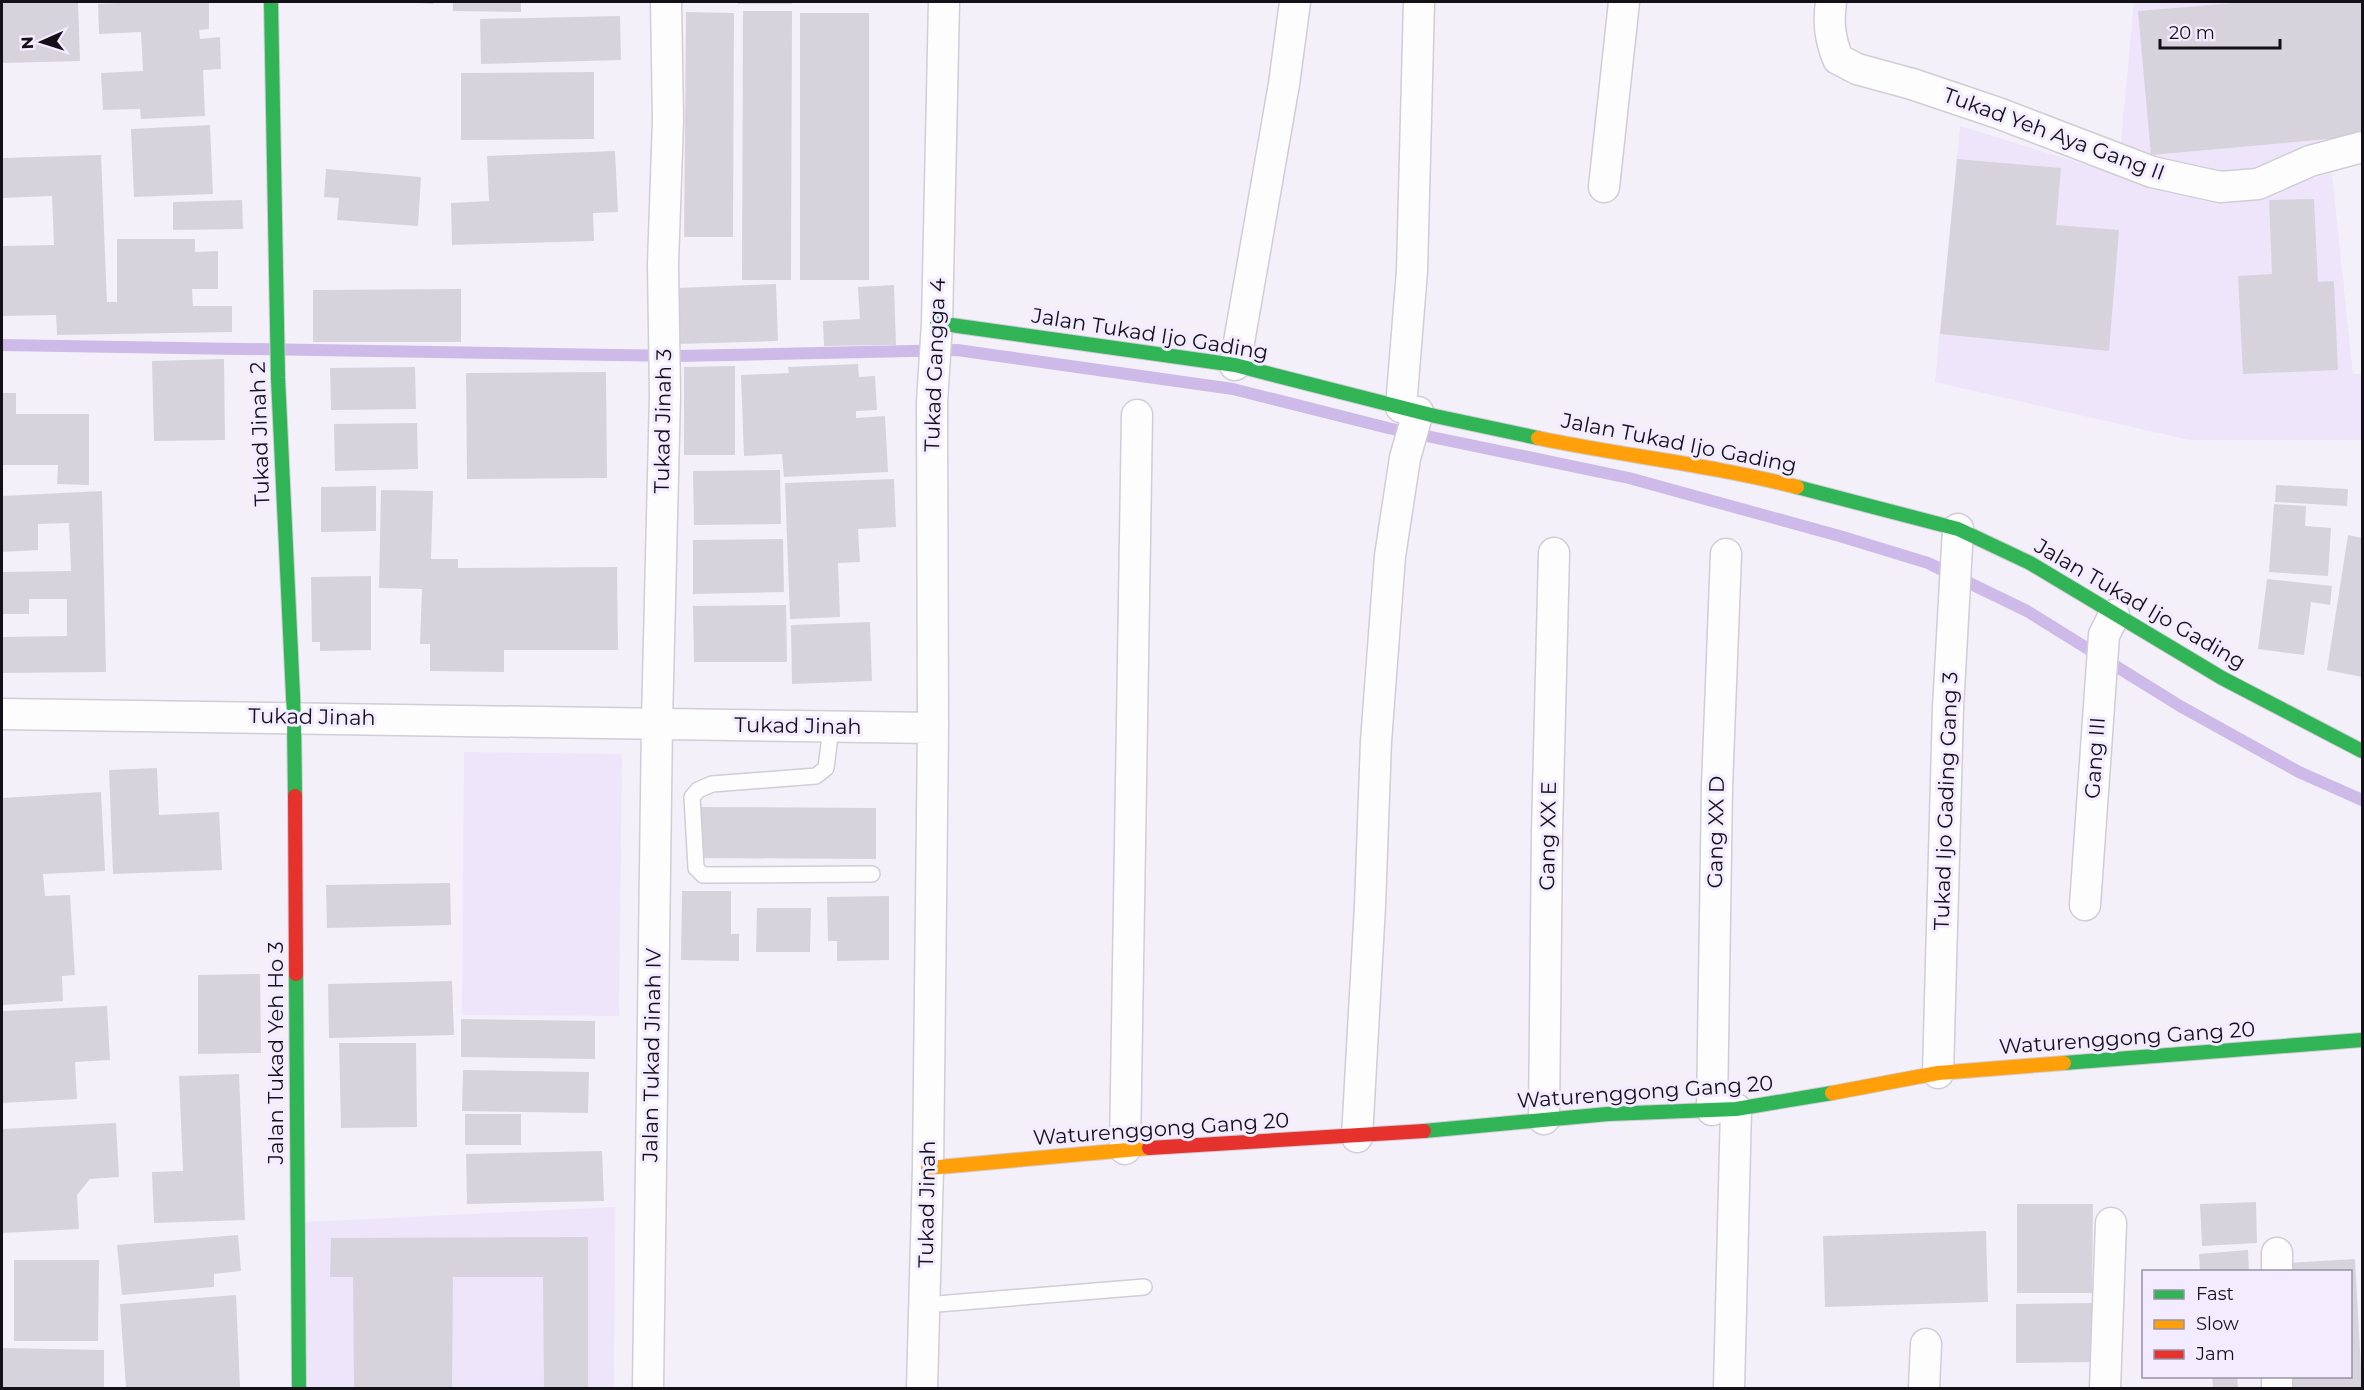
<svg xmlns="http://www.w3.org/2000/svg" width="2364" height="1390" viewBox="0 0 2364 1390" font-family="Montserrat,sans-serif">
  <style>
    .built { fill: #eee5fb }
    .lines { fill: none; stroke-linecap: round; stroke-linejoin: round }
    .stream { stroke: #cebae8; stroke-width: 12 }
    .building { fill: #d7d3dd }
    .lane-casing { stroke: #d0cdd6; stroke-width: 18 }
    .street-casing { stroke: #d0cdd6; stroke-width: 33 }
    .fast-casing { stroke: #d0cdd6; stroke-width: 16 }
    .slow-casing { stroke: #d0cdd6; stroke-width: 16 }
    .jam-casing { stroke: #d0cdd6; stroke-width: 16 }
    .lane { stroke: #fdfdfe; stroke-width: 15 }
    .street { stroke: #fdfdfe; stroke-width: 30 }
    .fast { stroke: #30b455; stroke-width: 14 }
    .slow { stroke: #ff9f0a; stroke-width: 14 }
    .jam { stroke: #e5322d; stroke-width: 14 }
    .labels { text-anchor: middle; stroke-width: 6; stroke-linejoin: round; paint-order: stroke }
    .street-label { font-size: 21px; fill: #131018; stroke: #f3ebff }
  </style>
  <rect width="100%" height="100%" fill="#f4f0fa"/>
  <path class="built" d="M 2134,2 L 2362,2 L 2362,138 L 2343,140 L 2286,155 L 2260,168 L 2235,175 L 2197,170 L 2120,150 Z
    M 1960,126 L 2204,201 L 2252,198 L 2293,183 L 2332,173 L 2353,374 L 2362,374 L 2362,440 L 2189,440 L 1935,382 Z
    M 464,752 L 622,754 L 619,1016 L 462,1015 Z
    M 615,1207 L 614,1388 L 307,1388 L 306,1222 Z"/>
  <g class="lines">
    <path class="stream" d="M 2,345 L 677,356 L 957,350 L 1233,389 L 1388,428 L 1629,478 L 1843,537 L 1928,563 L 2027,611 L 2180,706 L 2299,772 L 2362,800"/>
  </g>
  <path class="building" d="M 2,2 L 78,2 L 80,61 L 2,63 Z
    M 138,2 L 209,2 L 209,29 L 199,30 L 200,39 L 220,37 L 221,69 L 203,70 L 205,116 L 141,119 L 140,109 L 103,110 L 101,73 L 143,71 L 141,32 L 99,34 L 98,4 Z
    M 415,2 L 433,2 L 433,4 L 415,3 Z
    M 453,2 L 521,2 L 521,12 L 453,11 Z
    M 738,2 L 792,2 L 792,4 L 738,4 Z
    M 2246,2 L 2362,2 L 2362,136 L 2151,155 L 2138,11 Z
    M 743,11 L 792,11 L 791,280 L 742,280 Z
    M 686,12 L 734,13 L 733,237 L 684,237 Z
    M 800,13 L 869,13 L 869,280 L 800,280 Z
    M 620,16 L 621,60 L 481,64 L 480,19 Z
    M 594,72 L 594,139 L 461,140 L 461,73 Z
    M 210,125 L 213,194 L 134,197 L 131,129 Z
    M 615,151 L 618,212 L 593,213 L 594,241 L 452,245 L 451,203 L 489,201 L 487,156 Z
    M 101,155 L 107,302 L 117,302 L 117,239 L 195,239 L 195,252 L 218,251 L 218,289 L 192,289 L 193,306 L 232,306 L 232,332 L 57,335 L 56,315 L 2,316 L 2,246 L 54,245 L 52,196 L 2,198 L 2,158 Z
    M 1957,159 L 2061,168 L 2056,225 L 2119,230 L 2109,351 L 1940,334 Z
    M 326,169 L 421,177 L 418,226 L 337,220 L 339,198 L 324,197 Z
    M 2314,199 L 2318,282 L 2334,281 L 2338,370 L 2243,374 L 2238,276 L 2272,274 L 2269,200 Z
    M 242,200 L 243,229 L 173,230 L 173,202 Z
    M 776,284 L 778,341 L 678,344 L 676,288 Z
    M 894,285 L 896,345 L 824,346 L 823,321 L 860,319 L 858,287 Z
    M 461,289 L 461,342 L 313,342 L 313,290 Z
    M 224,359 L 225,440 L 154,441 L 152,361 Z
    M 858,364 L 859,377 L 875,376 L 877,410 L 856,411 L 856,418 L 885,416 L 888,472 L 784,477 L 782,454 L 744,456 L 741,375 L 789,373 L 788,367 Z
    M 735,366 L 735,455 L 684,455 L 684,367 Z
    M 415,367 L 416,409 L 331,410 L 330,368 Z
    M 606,372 L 607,478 L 467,479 L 466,373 Z
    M 2,393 L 16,393 L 16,414 L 89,414 L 89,485 L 57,484 L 58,465 L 2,465 Z
    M 417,423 L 418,469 L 335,471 L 334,424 Z
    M 780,470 L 781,524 L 694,525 L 693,471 Z
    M 894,479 L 896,527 L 858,529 L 860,562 L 838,563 L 840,617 L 790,619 L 785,483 Z
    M 2276,485 L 2348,489 L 2347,506 L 2275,502 Z
    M 376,486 L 376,531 L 321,532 L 321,487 Z
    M 381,490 L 433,491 L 431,559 L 458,559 L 458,568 L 617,567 L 618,650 L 504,650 L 504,672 L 430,671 L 430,644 L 420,644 L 422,589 L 379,588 Z
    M 102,491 L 106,672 L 2,673 L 2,637 L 67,636 L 67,599 L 29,599 L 29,614 L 2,614 L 2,572 L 71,571 L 69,523 L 38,524 L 38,550 L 2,552 L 2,496 Z
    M 2274,504 L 2306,506 L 2305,526 L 2331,528 L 2328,576 L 2269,572 Z
    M 2348,535 L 2362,538 L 2362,677 L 2327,670 Z
    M 783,539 L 784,592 L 693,594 L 693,540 Z
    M 371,576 L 371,650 L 320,651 L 320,642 L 312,642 L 311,577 Z
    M 2267,579 L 2332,586 L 2330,605 L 2311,602 L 2304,655 L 2258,649 Z
    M 786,605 L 787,662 L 694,662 L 693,606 Z
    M 870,622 L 872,681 L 792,684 L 791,625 Z
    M 157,768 L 159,815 L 219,812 L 222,870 L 113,874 L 109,770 Z
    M 101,792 L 105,871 L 43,874 L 45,896 L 70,895 L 75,975 L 62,976 L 63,1001 L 3,1005 L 2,798 Z
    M 697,807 L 876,808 L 876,859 L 696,858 Z
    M 450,883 L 451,925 L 327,928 L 326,885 Z
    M 682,891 L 731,891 L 731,934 L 739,934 L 739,961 L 681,960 Z
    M 889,896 L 889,960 L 837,961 L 837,941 L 828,941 L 827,897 Z
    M 757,908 L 811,908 L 810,952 L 756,952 Z
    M 260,974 L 261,1053 L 198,1054 L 198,975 Z
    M 452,981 L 454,1035 L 329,1038 L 328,984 Z
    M 107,1006 L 110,1060 L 75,1062 L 77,1099 L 2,1103 L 2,1011 Z
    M 461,1019 L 595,1021 L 595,1059 L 461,1057 Z
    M 339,1043 L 416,1043 L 417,1127 L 341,1128 Z
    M 463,1070 L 589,1072 L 588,1113 L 462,1111 Z
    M 239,1074 L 245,1220 L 154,1223 L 152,1172 L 183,1171 L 179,1076 Z
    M 465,1114 L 521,1114 L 521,1145 L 465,1145 Z
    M 116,1123 L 119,1177 L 90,1179 L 77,1195 L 79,1229 L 2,1233 L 2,1129 Z
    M 602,1151 L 604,1201 L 467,1204 L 466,1154 Z
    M 2256,1202 L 2257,1243 L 2202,1246 L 2200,1204 Z
    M 2017,1204 L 2093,1204 L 2092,1293 L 2017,1293 Z
    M 1986,1231 L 1988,1302 L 1825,1307 L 1823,1236 Z
    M 238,1235 L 241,1271 L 214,1274 L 214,1287 L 122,1295 L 117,1245 Z
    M 588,1237 L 588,1388 L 544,1388 L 543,1277 L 453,1277 L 452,1388 L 354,1388 L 353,1277 L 330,1277 L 331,1238 Z
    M 2248,1250 L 2249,1272 L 2200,1272 L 2199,1254 Z
    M 2355,1259 L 2362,1388 L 2291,1388 L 2290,1376 L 2350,1376 L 2350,1272 L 2284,1272 L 2284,1263 Z
    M 14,1260 L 99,1260 L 98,1341 L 14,1341 Z
    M 236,1295 L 240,1388 L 126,1388 L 120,1304 Z
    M 2092,1303 L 2093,1362 L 2016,1363 L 2016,1304 Z
    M 2,1348 L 104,1350 L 104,1388 L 2,1388 Z
    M 2212,1376 L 2237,1376 L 2238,1388 L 2213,1388 Z"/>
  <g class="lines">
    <g class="lane-casing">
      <path id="lane" d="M 831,728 L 826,768 L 816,776 L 712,784 L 698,790 L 692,797 L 696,868 L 703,875 L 872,874
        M 925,1305 L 1144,1287"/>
    </g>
    <g class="street-casing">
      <path id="street" d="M 1831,2 C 1828,23 1830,39 1838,59 L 1857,69 L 1912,84 L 1998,113 L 2152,172 L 2220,187 L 2258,184 L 2310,161 L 2362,147
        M 1604,187 L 1624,2
        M 1235,365 L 1284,84 L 1295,2
        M 1401,407 L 1412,271 L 1419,2
        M 2,714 L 933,728
        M 2085,905 L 2104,635 L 2114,615
        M 1938,1073 L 1948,708 L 1958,529
        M 1712,1110 L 1717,787 L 1726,554
        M 1544,1119 L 1547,832 L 1554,553
        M 1357,1137 L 1370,906 L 1376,741 L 1390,556 L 1405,458 L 1418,412
        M 1125,1149 L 1137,415
        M 2277,1272 L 2277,1253
        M 648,1388 L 657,722 L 665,394 L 663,264 L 668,120 L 666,2
        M 922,1388 L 928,1168 L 933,728 L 932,402 L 937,323 L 944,2
        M 1729,1388 L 1736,1109
        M 1924,1388 L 1926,1344
        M 2105,1388 L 2111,1223
        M 2277,1388 L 2277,1376"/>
    </g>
    <g class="fast-casing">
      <path id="fast" d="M 271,2 L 278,378 L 294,717 L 295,796
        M 937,323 L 1235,365 L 1435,416 L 1538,438
        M 1797,487 L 1958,529 L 2030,563 L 2222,678 L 2362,751
        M 296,974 L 299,1388
        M 2064,1063 L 2362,1040
        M 1424,1131 L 1608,1114 L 1736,1109 L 1832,1093"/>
    </g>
    <g class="slow-casing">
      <path id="slow" d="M 1538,438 C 1624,456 1713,465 1797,487
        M 1832,1093 L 1938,1073 L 2064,1063
        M 928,1168 L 1149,1148"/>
    </g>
    <g class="jam-casing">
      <path id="jam" d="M 295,796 L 296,974
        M 1149,1148 L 1424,1131"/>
    </g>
    <use href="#lane" class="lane"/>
    <use href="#street" class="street"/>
    <use href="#fast" class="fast"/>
    <use href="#slow" class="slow"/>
    <use href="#jam" class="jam"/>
  </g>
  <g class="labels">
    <g class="street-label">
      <text transform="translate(2054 134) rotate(20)" y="7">Tukad Yeh Aya Gang II</text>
      <text transform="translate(1150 334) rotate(9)" y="7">Jalan Tukad Ijo Gading</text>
      <text transform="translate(935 365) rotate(-88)" y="7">Tukad Gangga 4</text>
      <text transform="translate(663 421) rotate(-89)" y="7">Tukad Jinah 3</text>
      <text transform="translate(260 434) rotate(-92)" y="7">Tukad Jinah 2</text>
      <text transform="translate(1679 443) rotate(11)" y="7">Jalan Tukad Ijo Gading</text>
      <text transform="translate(2140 604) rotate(30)" y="7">Jalan Tukad Ijo Gading</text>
      <text transform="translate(312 717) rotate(1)" y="7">Tukad Jinah</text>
      <text transform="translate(798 726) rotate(1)" y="7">Tukad Jinah</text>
      <text transform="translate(2095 758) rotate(-86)" y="7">Gang III</text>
      <text transform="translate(1946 801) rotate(-88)" y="7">Tukad Ijo Gading Gang 3</text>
      <text transform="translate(1716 832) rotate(-89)" y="7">Gang XX D</text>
      <text transform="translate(1548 836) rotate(-89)" y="7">Gang XX E</text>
      <text transform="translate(2127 1038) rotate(-4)" y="7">Waturenggong Gang 20</text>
      <text transform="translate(276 1053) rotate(-90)" y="7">Jalan Tukad Yeh Ho 3</text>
      <text transform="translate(652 1055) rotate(-89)" y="7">Jalan Tukad Jinah IV</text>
      <text transform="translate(1645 1092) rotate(-4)" y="7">Waturenggong Gang 20</text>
      <text transform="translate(1161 1129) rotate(-4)" y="7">Waturenggong Gang 20</text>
      <text transform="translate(927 1204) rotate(-89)" y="7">Tukad Jinah</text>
    </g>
  </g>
  <rect width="2364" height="1390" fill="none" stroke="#131018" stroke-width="6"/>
  <rect x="2142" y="1270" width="210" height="108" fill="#f3ebff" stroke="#9993a3" stroke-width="1.5"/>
  <rect x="2154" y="1290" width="30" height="9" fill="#30b455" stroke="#9993a3" stroke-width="1.5"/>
  <text x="2196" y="1300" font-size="18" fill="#131018">Fast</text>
  <rect x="2154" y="1320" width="30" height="9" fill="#ff9f0a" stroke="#9993a3" stroke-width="1.5"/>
  <text x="2196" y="1330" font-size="18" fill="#131018">Slow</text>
  <rect x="2154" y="1350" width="30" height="9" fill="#e5322d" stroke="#9993a3" stroke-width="1.5"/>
  <text x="2196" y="1360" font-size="18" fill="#131018">Jam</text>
  <g transform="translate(42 42) rotate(267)" stroke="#f3ebff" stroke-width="4.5" paint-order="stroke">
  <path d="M0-4.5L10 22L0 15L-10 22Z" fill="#131018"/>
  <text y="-9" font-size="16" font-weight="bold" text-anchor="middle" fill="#131018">N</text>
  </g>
  <path d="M2160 39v9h120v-9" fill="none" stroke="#131018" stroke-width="3"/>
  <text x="2169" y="39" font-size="18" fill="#131018" stroke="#f3ebff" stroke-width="4.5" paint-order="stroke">20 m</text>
</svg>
